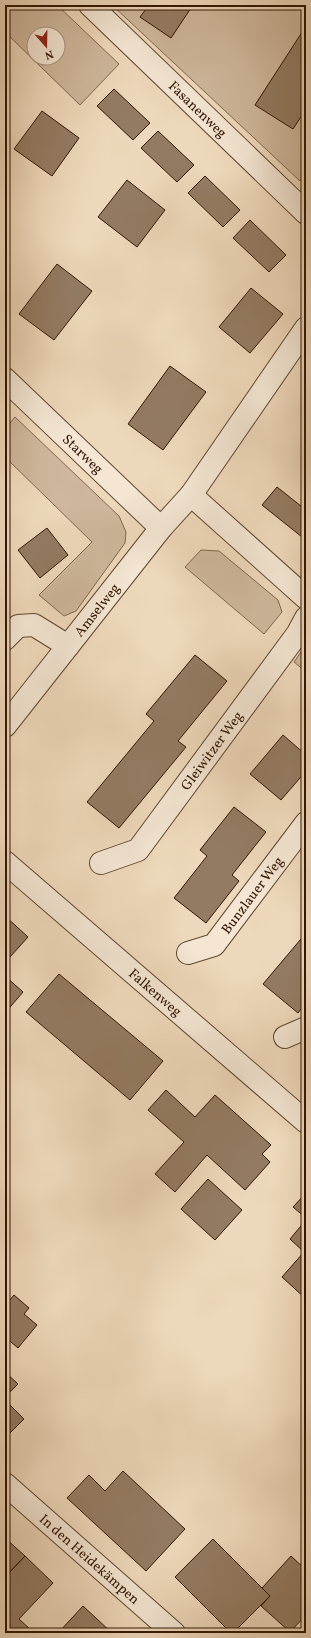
<svg xmlns="http://www.w3.org/2000/svg" width="311" height="1638" viewBox="0 0 311 1638" font-family="Vollkorn,serif">
  <style>
    .green { fill: #ceb79c; stroke: #80664f; fill-rule: evenodd }
    .building { fill: #937b62; stroke: #311602 }
    .lines { fill: none; stroke-linecap: round; stroke-linejoin: round }
    .street-casing { stroke: #604630; stroke-width: 24 }
    .street { stroke: #f4e6d3; stroke-width: 22 }
    .labels { text-anchor: middle; stroke-width: 3; stroke-linejoin: round; paint-order: stroke }
    .street-label { font-size: 14px; fill: #311602; stroke: #f4e6d3 }
  </style>
  <rect width="100%" height="100%" fill="#eed8bb"/>
  <filter id="stains"><feTurbulence type="fractalNoise" baseFrequency=".005" numOctaves="4"/><feColorMatrix values="0 0 0 0 .2 0 0 0 0 .09 0 0 0 0 .02 0 0 0 .5 -.17"/></filter>
  <radialGradient id="worn" r=".72"><stop offset=".6" stop-color="#630" stop-opacity="0"/><stop offset="1" stop-color="#630" stop-opacity=".3"/></radialGradient>
  <path class="green" d="M 5,5 L 57,5 L 119,64 L 80,105 L 5,32 ZM 34,34 L 58,34 L 58,58 L 34,58 Z
    M 112,5 L 306,5 L 306,173 L 300,181 Z
    M 15,417 L 119,516 L 126,532 L 125,543 L 76,611 L 64,616 L 39,595 L 92,542 L 5,457 L 5,429 Z
    M 201,550 L 219,551 L 278,600 L 282,612 L 264,634 L 185,567 Z
    M 306,645 L 306,672 L 294,662 Z"/>
  <path class="building" d="M 149,5 L 193,5 L 171,38 L 140,17 Z
    M 306,8 L 306,17 L 302,14 Z
    M 306,26 L 306,109 L 293,129 L 255,105 Z
    M 114,89 L 150,123 L 133,140 L 97,106 Z
    M 42,111 L 79,138 L 52,176 L 14,149 Z
    M 158,131 L 194,165 L 177,182 L 141,148 Z
    M 205,176 L 240,210 L 223,227 L 188,193 Z
    M 127,180 L 165,210 L 137,247 L 98,217 Z
    M 250,220 L 286,255 L 269,272 L 233,238 Z
    M 57,264 L 92,291 L 54,340 L 19,314 Z
    M 251,288 L 283,314 L 250,353 L 219,327 Z
    M 170,366 L 206,392 L 163,450 L 128,424 Z
    M 277,487 L 306,510 L 306,532 L 302,537 L 262,505 Z
    M 47,528 L 68,555 L 40,578 L 18,550 Z
    M 195,655 L 227,681 L 178,741 L 186,747 L 119,828 L 87,802 L 154,721 L 146,714 Z
    M 283,735 L 306,755 L 306,771 L 281,800 L 250,774 Z
    M 234,807 L 266,832 L 232,875 L 239,881 L 206,923 L 174,898 L 207,856 L 200,850 Z
    M 5,916 L 28,937 L 10,957 L 5,953 Z
    M 306,933 L 306,1003 L 298,1013 L 263,984 Z
    M 59,974 L 163,1061 L 130,1100 L 26,1012 Z
    M 5,976 L 23,992 L 5,1013 Z
    M 166,1090 L 195,1117 L 215,1095 L 271,1145 L 262,1154 L 270,1162 L 245,1190 L 207,1155 L 175,1192 L 155,1174 L 184,1142 L 148,1110 Z
    M 208,1179 L 242,1210 L 215,1240 L 181,1209 Z
    M 306,1193 L 306,1218 L 293,1207 Z
    M 306,1220 L 306,1299 L 282,1277 L 304,1252 L 290,1239 Z
    M 14,1295 L 29,1308 L 24,1314 L 37,1325 L 18,1348 L 5,1337 L 5,1298 L 9,1301 Z
    M 5,1372 L 18,1384 L 5,1397 Z
    M 5,1400 L 24,1419 L 5,1438 Z
    M 123,1471 L 185,1529 L 146,1571 L 67,1498 L 89,1475 L 105,1491 Z
    M 5,1538 L 25,1556 L 5,1577 Z
    M 213,1539 L 270,1596 L 233,1633 L 231,1633 L 175,1577 Z
    M 25,1556 L 53,1583 L 19,1619 L 32,1631 L 30,1633 L 5,1633 L 5,1577 Z
    M 291,1556 L 306,1570 L 306,1615 L 290,1632 L 261,1606 L 270,1596 L 262,1588 Z
    M 83,1606 L 112,1633 L 58,1633 Z"/>
  <g class="lines">
    <g class="street-casing">
      <g id="street">
        <path id="s1" d="M 90,5 L 306,213"/>
        <path id="s2" d="M 5,379 L 161,528"/>
        <path d="M 191,495 L 306,598"/>
        <path d="M 5,639 L 18,626 L 34,625 L 68,646"/>
        <path id="s3" d="M 5,726 L 161,528 L 191,495 L 306,328"/>
        <path id="s4" d="M 5,862 L 306,1122"/>
        <path id="s5" d="M 101,863 L 138,850 L 298,633 L 306,618"/>
        <path id="s6" d="M 188,953 L 214,945 L 306,823"/>
        <path d="M 285,1037 L 306,1028"/>
        <path id="s7" d="M 5,1484 L 174,1633"/>
      </g>
    </g>
    <use href="#street" class="street"/>
  </g>
  <g class="labels">
    <g class="street-label">
      <text dy="5" stroke="none"><textPath href="#s1" startOffset="150">Fasanenweg</textPath></text>
      <text dy="5" stroke="none"><textPath href="#s2" startOffset="108">Starweg</textPath></text>
      <text dy="5" stroke="none"><textPath href="#s3" startOffset="148">Amselweg</textPath></text>
      <text dy="5" stroke="none"><textPath href="#s5" startOffset="163">Gleiwitzer Weg</textPath></text>
      <text dy="5" stroke="none"><textPath href="#s6" startOffset="90">Bunzlauer Weg</textPath></text>
      <text dy="5" stroke="none"><textPath href="#s4" startOffset="199">Falkenweg</textPath></text>
      <text dy="5" stroke="none"><textPath href="#s7" startOffset="113">In den Heidekämpen</textPath></text>
    </g>
  </g>
  <rect width="311" height="1638" fill="none" stroke="#eed8bb" stroke-width="20"/>
  <rect x="6" y="6" width="299" height="1626" fill="none" stroke="#311602" stroke-width="2"/>
  <rect x="10" y="10" width="291" height="1618" fill="none" stroke="#311602"/>
  <g transform="translate(46 46) rotate(160)"><circle r="19" fill="#f4e6d3" stroke="#a6937f"/>
  <path d="M0-3L7 15L0 10L-7 15Z" fill="#8f2418"/>
  <text y="-6" font-size="11" font-weight="bold" text-anchor="middle" fill="#311602">N</text>
  </g>
  <rect width="100%" height="100%" filter="url(#stains)"/>
  <rect width="100%" height="100%" fill="url(#worn)"/>
</svg>
